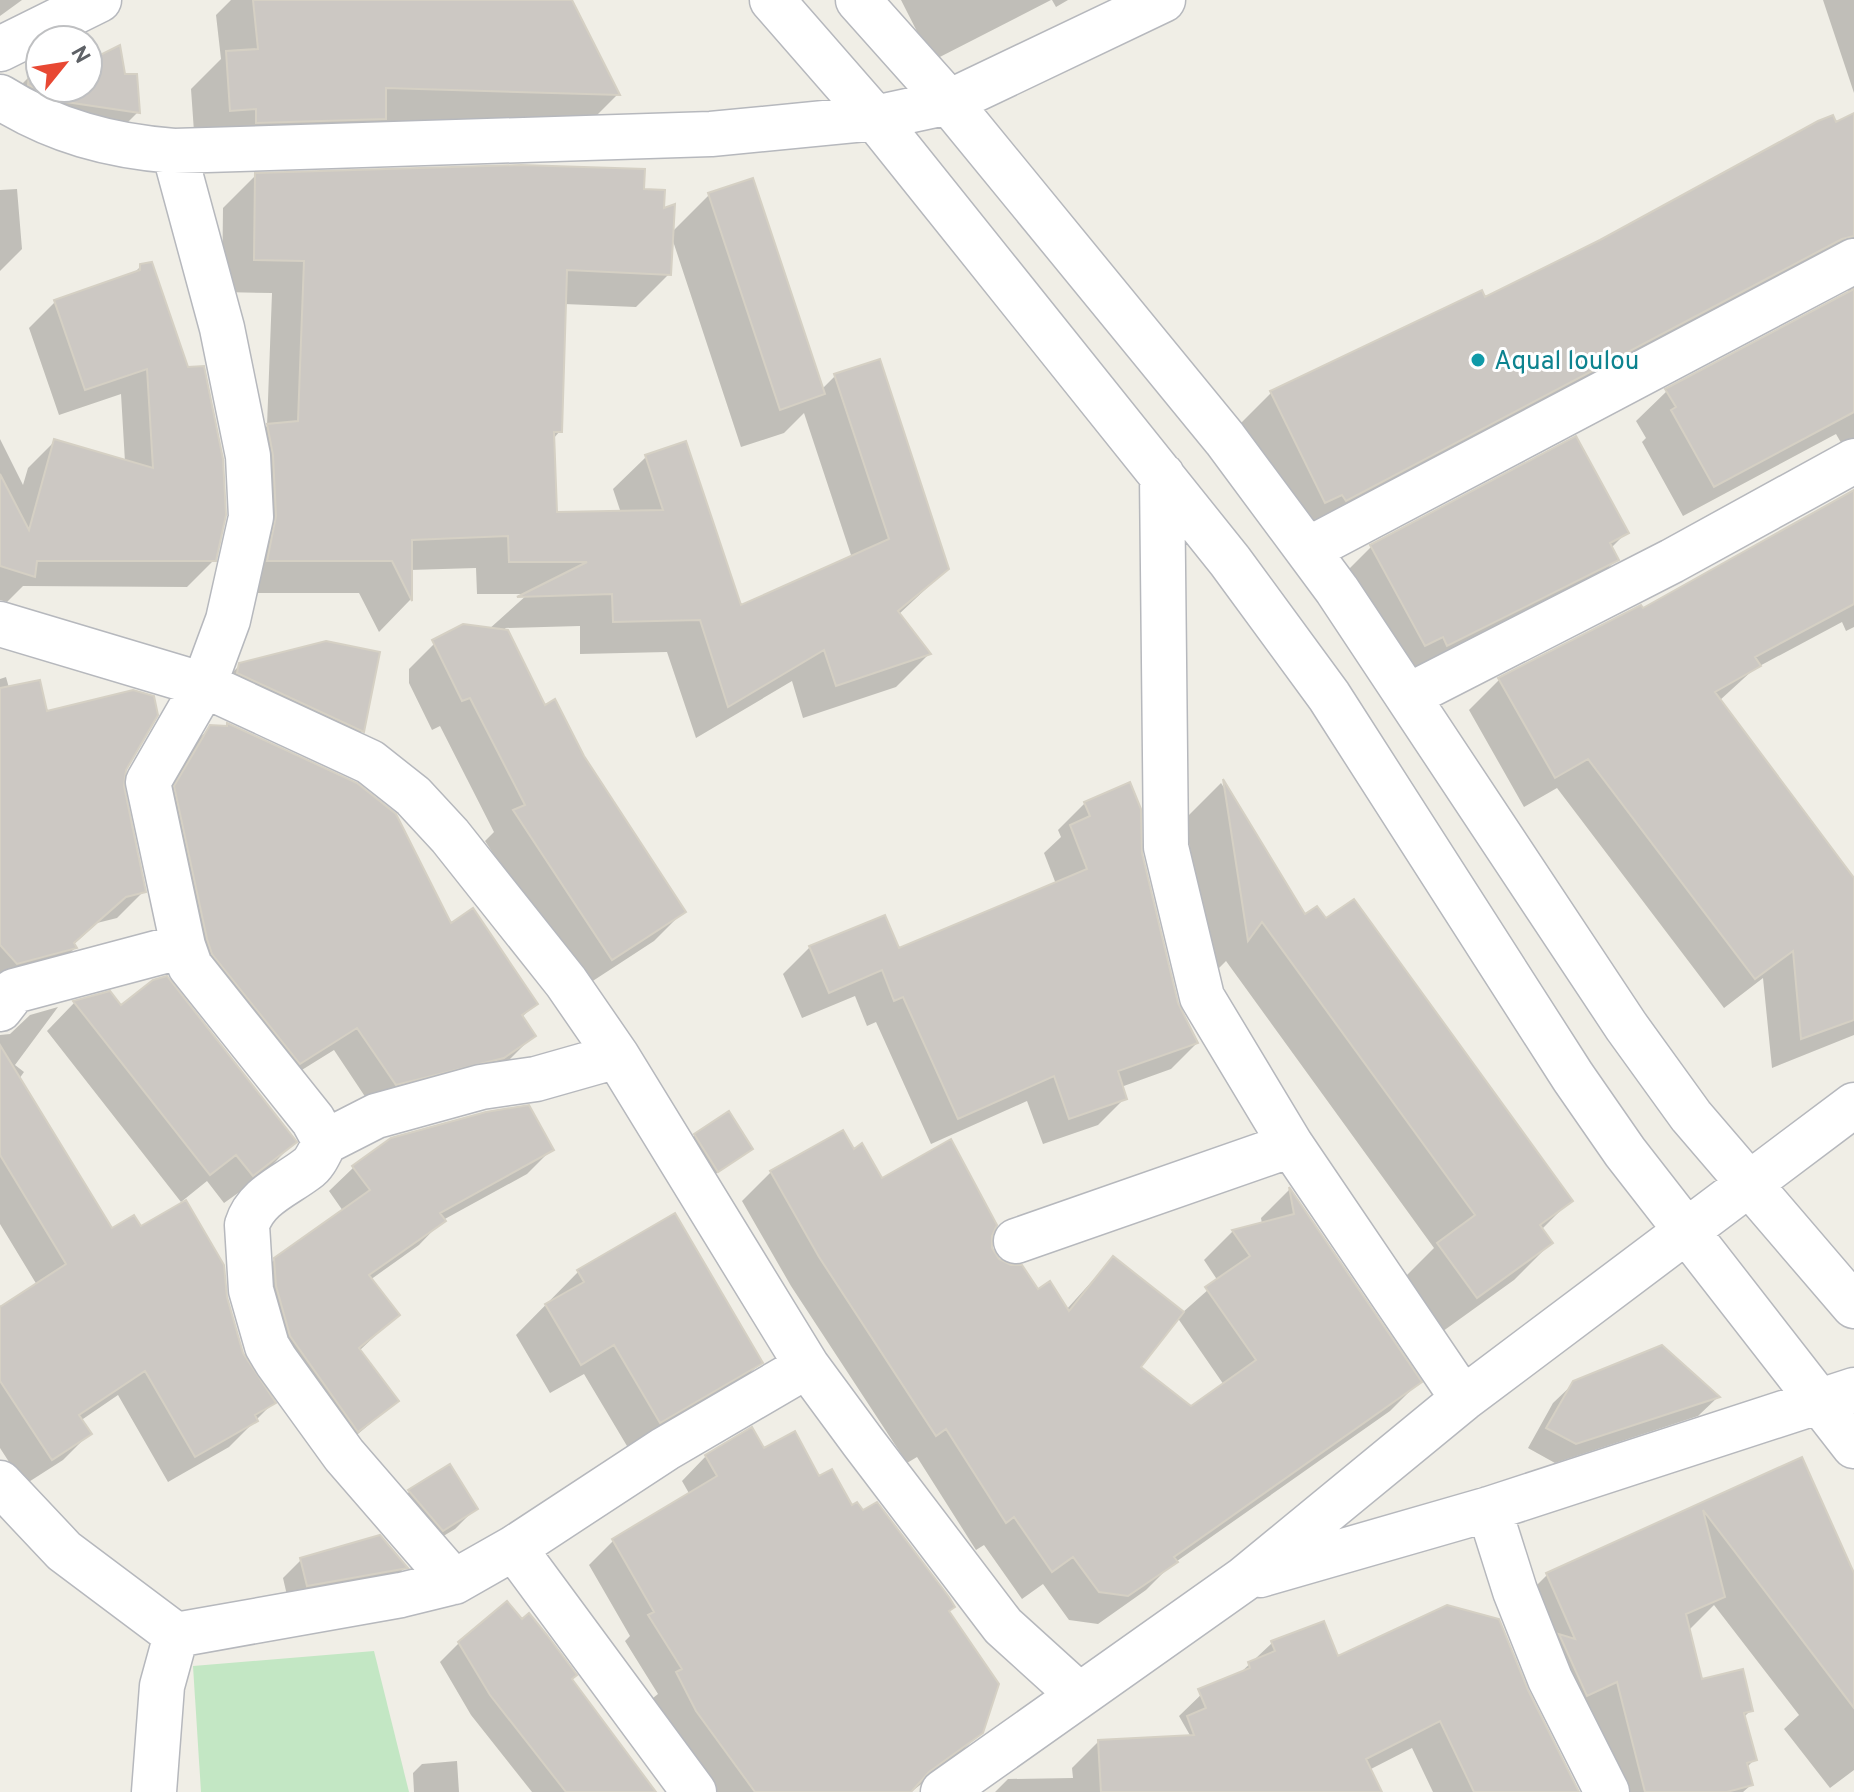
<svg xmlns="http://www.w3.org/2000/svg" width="1854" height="1792" viewBox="0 0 1854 1792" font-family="Overpass,sans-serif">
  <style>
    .green { fill: #c3e7c4 }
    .shadow { fill: #0003; fill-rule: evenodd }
    .building { fill: #ccc8c3; stroke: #d5d0c4; stroke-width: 2 }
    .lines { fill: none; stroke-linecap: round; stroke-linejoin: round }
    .minor-casing { stroke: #b6b8bd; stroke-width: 47 }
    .minor { stroke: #fff; stroke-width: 44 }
    .culture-dot { fill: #0f9aa8; stroke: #fff; stroke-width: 3 }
    .labels { text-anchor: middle; stroke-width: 6; stroke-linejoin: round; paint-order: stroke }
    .culture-label { font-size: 26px; fill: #0d838f; stroke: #fff; text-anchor: start }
  </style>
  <rect width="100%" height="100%" fill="#f0eee6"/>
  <path class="green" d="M 374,1651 L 409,1792 L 201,1792 L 193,1666 Z"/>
  <path class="shadow" d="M 0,0 L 22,0 L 0,16 Z
    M 231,0 L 570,0 L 618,94 L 582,130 L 195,146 L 191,89 L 221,59 L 216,15 Z
    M 901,0 L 1051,0 L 932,61 Z
    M 1052,0 L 1068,0 L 1056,7 Z
    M 1823,0 L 1854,0 L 1854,93 Z
    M 88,63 L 123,76 L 138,112 L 118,132 L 10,96 L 30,76 L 40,76 L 40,88 L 88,88 Z
    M 1854,115 L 1854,465 L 1836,434 L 1683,516 L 1642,442 L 1646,438 L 1636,421 L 1667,391 L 1849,294 L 1846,279 L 1294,532 L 1241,423 L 1271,393 L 1485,299 Z
    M 256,175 L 641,191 L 662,211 L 672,232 L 709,195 L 821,390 L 835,376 L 947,569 L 898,615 L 929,654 L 896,687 L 803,718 L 792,681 L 696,738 L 667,652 L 580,654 L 580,626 L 505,628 L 544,707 L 683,912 L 654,941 L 582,988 L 485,841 L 494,832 L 440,726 L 432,730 L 409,683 L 409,669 L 439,639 L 488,630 L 528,594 L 477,594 L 476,568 L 410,570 L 410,600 L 379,632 L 359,593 L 235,593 L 235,458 L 267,426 L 272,293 L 222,292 L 223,208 ZM 672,238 L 741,447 L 784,433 L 804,413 L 852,558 L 739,607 L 646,457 L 613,489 L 621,513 L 555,514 L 553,439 L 560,431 L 564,304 L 636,307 L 669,274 Z
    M 17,189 L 22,249 L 0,271 L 0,190 Z
    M 141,266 L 214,560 L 187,587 L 23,586 L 7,602 L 0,600 L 0,439 L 23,485 L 28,468 L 54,442 L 125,462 L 121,394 L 59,415 L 29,328 L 55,302 L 132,275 Z
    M 1575,439 L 1627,532 L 1610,549 L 1616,560 L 1586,590 L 1417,675 L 1341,577 L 1371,547 Z
    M 1854,492 L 1854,627 L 1846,631 L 1842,622 L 1754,669 L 1719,701 L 1854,881 L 1854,1035 L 1772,1068 L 1763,978 L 1724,1008 L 1557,788 L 1524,807 L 1469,710 L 1499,680 L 1640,608 L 1642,611 Z
    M 240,665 L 362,731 L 342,750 L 220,685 Z
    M 6,677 L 9,688 L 124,769 L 121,786 L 144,891 L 117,918 L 97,923 L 73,945 L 75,948 L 49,974 L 0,987 L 0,679 Z
    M 211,727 L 451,926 L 535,1004 L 521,1018 L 533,1036 L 510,1059 L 478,1080 L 372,1107 L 334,1050 L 276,1086 L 190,977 L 152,811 L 187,750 Z
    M 1221,783 L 1305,917 L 1570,1201 L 1541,1230 L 1551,1243 L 1514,1280 L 1439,1334 L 1401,1281 L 1434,1248 L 1226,961 L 1211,976 L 1185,819 Z
    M 1085,803 L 1140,853 L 1176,1004 L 1198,1042 L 1171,1069 L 1121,1087 L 1125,1098 L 1098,1125 L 1043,1144 L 1027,1101 L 931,1144 L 876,1022 L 867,1026 L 855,996 L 802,1018 L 783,974 L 810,947 L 898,950 L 1056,884 L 1044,853 L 1061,837 L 1058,830 Z
    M 110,994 L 121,1008 L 294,1142 L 262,1176 L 224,1203 L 207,1181 L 181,1202 L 47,1031 L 74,1003 Z
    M 58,1007 L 15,1065 L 24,1072 L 19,1079 L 111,1231 L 141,1229 L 225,1297 L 244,1359 L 273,1403 L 229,1447 L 168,1482 L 118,1395 L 80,1421 L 89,1434 L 63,1460 L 24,1485 L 0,1448 L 0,1305 L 2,1308 L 37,1285 L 0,1224 L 0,1035 L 10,1034 L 30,1015 Z
    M 695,1135 L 751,1148 L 707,1180 L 686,1145 Z
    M 551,1150 L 527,1174 L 443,1220 L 419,1245 L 370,1280 L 397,1315 L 359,1351 L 397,1401 L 333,1455 L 251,1284 L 275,1259 L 343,1211 L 329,1191 L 354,1167 Z
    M 853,1151 L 881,1180 L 990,1235 L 990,1249 L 998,1261 L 1066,1310 L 1113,1258 L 1182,1313 L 1218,1281 L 1204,1260 L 1233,1231 L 1262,1224 L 1261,1218 L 1289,1190 L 1419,1382 L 1390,1411 L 1170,1566 L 1146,1590 L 1098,1624 L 1069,1620 L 1043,1584 L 1022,1599 L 984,1545 L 976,1550 L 917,1457 L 907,1463 L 791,1286 L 742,1201 L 771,1172 ZM 1177,1317 L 1224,1385 L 1191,1409 L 1138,1367 Z
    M 578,1272 L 761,1362 L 731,1392 L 630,1451 L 584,1374 L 550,1393 L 516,1335 Z
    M 1574,1383 L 1718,1397 L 1698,1416 L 1555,1463 L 1528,1448 L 1553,1403 Z
    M 751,1430 L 763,1450 L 819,1479 L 851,1508 L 947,1612 L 981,1732 L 956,1757 L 911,1792 L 714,1792 L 672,1735 L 653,1698 L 658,1694 L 625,1641 L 630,1636 L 589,1565 L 613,1541 L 690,1495 L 682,1481 L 706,1456 Z
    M 1801,1460 L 1854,1602 L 1854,1770 L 1830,1788 L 1784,1729 L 1799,1715 L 1714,1605 L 1688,1631 L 1701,1681 L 1751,1710 L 1743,1718 L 1754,1760 L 1746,1768 L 1751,1785 L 1743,1792 L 1602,1792 L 1512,1610 L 1547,1575 Z
    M 450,1467 L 475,1509 L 455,1529 L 422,1549 L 389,1511 L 409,1492 Z
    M 301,1560 L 405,1567 L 388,1585 L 289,1604 L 283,1578 Z
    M 459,1643 L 570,1679 L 655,1792 L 532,1792 L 471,1715 L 440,1662 Z
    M 1272,1643 L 1337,1659 L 1526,1691 L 1576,1792 L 1433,1792 L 1412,1748 L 1369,1770 L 1379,1792 L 995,1792 L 1008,1779 L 1073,1778 L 1072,1768 L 1099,1741 L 1191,1737 L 1179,1716 L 1208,1688 L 1238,1675 Z
    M 457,1761 L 459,1792 L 414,1792 L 413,1773 L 422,1764 Z"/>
  <path class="building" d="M 253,0 L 572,0 L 620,95 L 386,88 L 386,119 L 256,123 L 256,109 L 230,111 L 226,51 L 258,49 Z
    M 120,45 L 125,74 L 137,74 L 140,113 L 66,102 L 28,85 L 29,74 L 40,74 L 40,88 L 88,88 L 88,61 Z
    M 1854,113 L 1854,236 L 1842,239 L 1346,501 L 1342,495 L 1325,503 L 1270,391 L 1482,290 L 1485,297 L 1600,240 L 1818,121 L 1833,115 L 1836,122 Z
    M 521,165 L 645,169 L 644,189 L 665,190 L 664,208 L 675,204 L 671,275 L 567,270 L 562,432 L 554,432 L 557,512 L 663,510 L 645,455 L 686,441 L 741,605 L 889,539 L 834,374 L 880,359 L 949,569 L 898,611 L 931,654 L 836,686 L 824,650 L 728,707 L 700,620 L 613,622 L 612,594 L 517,597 L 587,562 L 509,562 L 508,536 L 412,540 L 412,601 L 392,561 L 267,561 L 276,516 L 273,455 L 267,424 L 298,421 L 304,261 L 254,260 L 255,173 Z
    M 753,178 L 825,394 L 780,410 L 708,193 Z
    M 152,262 L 188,367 L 204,366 L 223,459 L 226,515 L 216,561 L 37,561 L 35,577 L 0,566 L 0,474 L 29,530 L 54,439 L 153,468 L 147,369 L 85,390 L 54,300 L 140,270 L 140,264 Z
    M 1854,289 L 1854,412 L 1714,487 L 1671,410 L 1676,407 L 1665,389 Z
    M 1576,436 L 1629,533 L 1610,543 L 1619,560 L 1447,646 L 1443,637 L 1425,646 L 1370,545 Z
    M 1854,490 L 1854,604 L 1755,657 L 1761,666 L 1715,692 L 1854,878 L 1854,1020 L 1801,1039 L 1793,951 L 1755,979 L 1588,759 L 1555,778 L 1498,678 L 1641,605 L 1643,608 Z
    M 463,624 L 508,630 L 545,705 L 555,699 L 584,756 L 686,912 L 612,960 L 513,810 L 525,805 L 470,698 L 462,701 L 432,640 Z
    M 326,641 L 380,652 L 364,732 L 237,673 L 239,663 Z
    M 40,680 L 47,711 L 133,690 L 154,696 L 158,715 L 126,770 L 124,786 L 146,892 L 126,897 L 74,943 L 77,948 L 17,964 L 0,945 L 0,688 Z
    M 227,723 L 357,783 L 396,814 L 451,923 L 473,908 L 538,1004 L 522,1015 L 536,1036 L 504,1058 L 396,1085 L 357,1028 L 300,1064 L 212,954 L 207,939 L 174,786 L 210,725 L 227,726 Z
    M 1223,779 L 1305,914 L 1317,906 L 1326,918 L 1354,899 L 1573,1201 L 1540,1225 L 1553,1243 L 1477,1298 L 1437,1243 L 1475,1215 L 1262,922 L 1248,941 Z
    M 1130,782 L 1141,809 L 1142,853 L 1178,1003 L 1198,1043 L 1118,1071 L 1127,1099 L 1069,1119 L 1054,1076 L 958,1119 L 903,997 L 894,1001 L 882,970 L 829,993 L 809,946 L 885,915 L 899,948 L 1087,869 L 1070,825 L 1090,816 L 1084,802 Z
    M 167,976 L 297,1142 L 253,1176 L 236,1155 L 210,1175 L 73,1001 L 110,991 L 121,1005 L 153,980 Z
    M 0,1045 L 112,1228 L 134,1215 L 141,1226 L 186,1200 L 224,1265 L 227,1297 L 243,1353 L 276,1403 L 255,1415 L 258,1421 L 195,1457 L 145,1371 L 79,1415 L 92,1434 L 52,1460 L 0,1381 L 0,1307 L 66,1264 L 0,1155 Z
    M 529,1105 L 554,1150 L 440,1213 L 446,1221 L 369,1275 L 400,1315 L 359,1348 L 399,1401 L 358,1432 L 290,1336 L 276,1286 L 274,1258 L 370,1190 L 352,1166 L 391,1138 L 486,1112 Z
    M 729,1111 L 753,1149 L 718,1172 L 694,1134 Z
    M 843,1130 L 854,1149 L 862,1143 L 882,1178 L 951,1139 L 997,1225 L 992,1236 L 992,1248 L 999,1259 L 1011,1265 L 1022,1265 L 1038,1289 L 1050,1281 L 1069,1311 L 1113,1256 L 1184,1312 L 1141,1367 L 1191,1406 L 1256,1360 L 1205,1287 L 1250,1256 L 1232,1230 L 1294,1214 L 1289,1187 L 1422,1382 L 1174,1557 L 1178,1562 L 1128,1596 L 1099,1592 L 1073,1557 L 1052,1572 L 1014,1517 L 1006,1523 L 946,1429 L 936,1436 L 819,1257 L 770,1171 Z
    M 675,1213 L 763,1363 L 660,1423 L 614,1345 L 581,1365 L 545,1304 L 584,1282 L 577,1270 Z
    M 1662,1345 L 1720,1397 L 1576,1444 L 1546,1428 L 1573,1381 Z
    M 752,1427 L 764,1448 L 795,1431 L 819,1476 L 832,1469 L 852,1505 L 857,1502 L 863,1510 L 877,1502 L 949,1597 L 955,1607 L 949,1611 L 999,1684 L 983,1733 L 929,1772 L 911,1792 L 755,1792 L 696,1711 L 676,1672 L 682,1669 L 648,1615 L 654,1612 L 612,1539 L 717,1476 L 705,1455 Z
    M 1802,1457 L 1854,1573 L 1854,1708 L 1703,1510 L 1725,1597 L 1686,1614 L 1702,1679 L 1743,1669 L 1753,1711 L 1744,1713 L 1757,1760 L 1747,1763 L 1753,1785 L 1727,1792 L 1645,1792 L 1617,1682 L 1587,1696 L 1559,1634 L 1575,1639 L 1546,1573 Z
    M 450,1464 L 478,1509 L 443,1531 L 408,1490 Z
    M 380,1535 L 408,1568 L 307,1586 L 300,1558 Z
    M 507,1601 L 522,1619 L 529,1613 L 547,1635 L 577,1675 L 572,1679 L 656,1792 L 566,1792 L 490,1695 L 458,1642 Z
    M 1447,1605 L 1499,1619 L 1528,1690 L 1579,1792 L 1474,1792 L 1440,1721 L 1366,1759 L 1382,1792 L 1101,1792 L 1098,1740 L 1194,1735 L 1187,1716 L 1206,1708 L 1198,1689 L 1250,1668 L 1248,1662 L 1275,1651 L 1271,1641 L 1324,1621 L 1338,1656 Z"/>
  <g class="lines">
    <g class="minor-casing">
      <path id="minor" d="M 772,0 L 875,118 L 1230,561 L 1329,696 L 1573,1077 L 1625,1152 L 1854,1446
        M 858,0 L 949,102 L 1225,439 L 1337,590 L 1626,1026 L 1691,1116 L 1854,1306
        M 0,49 L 99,0
        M 0,97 C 54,131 110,146 174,151 L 711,134 L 875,118 L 949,102 L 1163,0
        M 174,151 L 222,328 L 248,456 L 251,517 L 228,620 L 204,685 L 148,782 L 183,946
        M 1162,475 L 1166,847 L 1202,997 L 1291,1145 L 1463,1399
        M 1309,549 L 1854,261
        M 0,624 L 204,685 L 370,762 L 413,796 L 450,836 L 566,982 L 617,1056 L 807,1366 L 863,1442 L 1003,1626 L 1078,1694
        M 1408,696 L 1672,561 L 1854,461
        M 0,1009 L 14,991 L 183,946 L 190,966 L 313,1120 L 325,1142 C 320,1151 315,1164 307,1169 C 285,1186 256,1196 247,1225 L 251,1290 L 267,1346 L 276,1361 L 344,1455 L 454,1582
        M 325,1142 L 376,1116 L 481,1087 L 536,1079 L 617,1056
        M 1016,1241 L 1291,1145
        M 0,1483 L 64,1551 L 176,1635 L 401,1595 L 454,1582 L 514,1548 L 665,1449 L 807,1366
        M 1489,1509 L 1515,1591 L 1550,1679 L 1607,1792
        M 514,1548 L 694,1792
        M 1260,1575 L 1489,1509 L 1854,1390
        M 154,1792 L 162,1686 L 176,1635
        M 943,1792 L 1244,1579 L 1463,1399 L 1854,1105"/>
    </g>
    <use href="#minor" class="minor"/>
  </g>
  <circle class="culture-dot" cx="1478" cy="360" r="8"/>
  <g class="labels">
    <g class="culture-label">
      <text x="1494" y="369">Aqual loulou</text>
    </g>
  </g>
  <g transform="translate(64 64) rotate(60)"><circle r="38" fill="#ffffff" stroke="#bfc0c2" stroke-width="2"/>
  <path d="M0-6L14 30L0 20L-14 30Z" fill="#e84833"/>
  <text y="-12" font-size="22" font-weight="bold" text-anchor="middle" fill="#5e6166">N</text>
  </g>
</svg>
